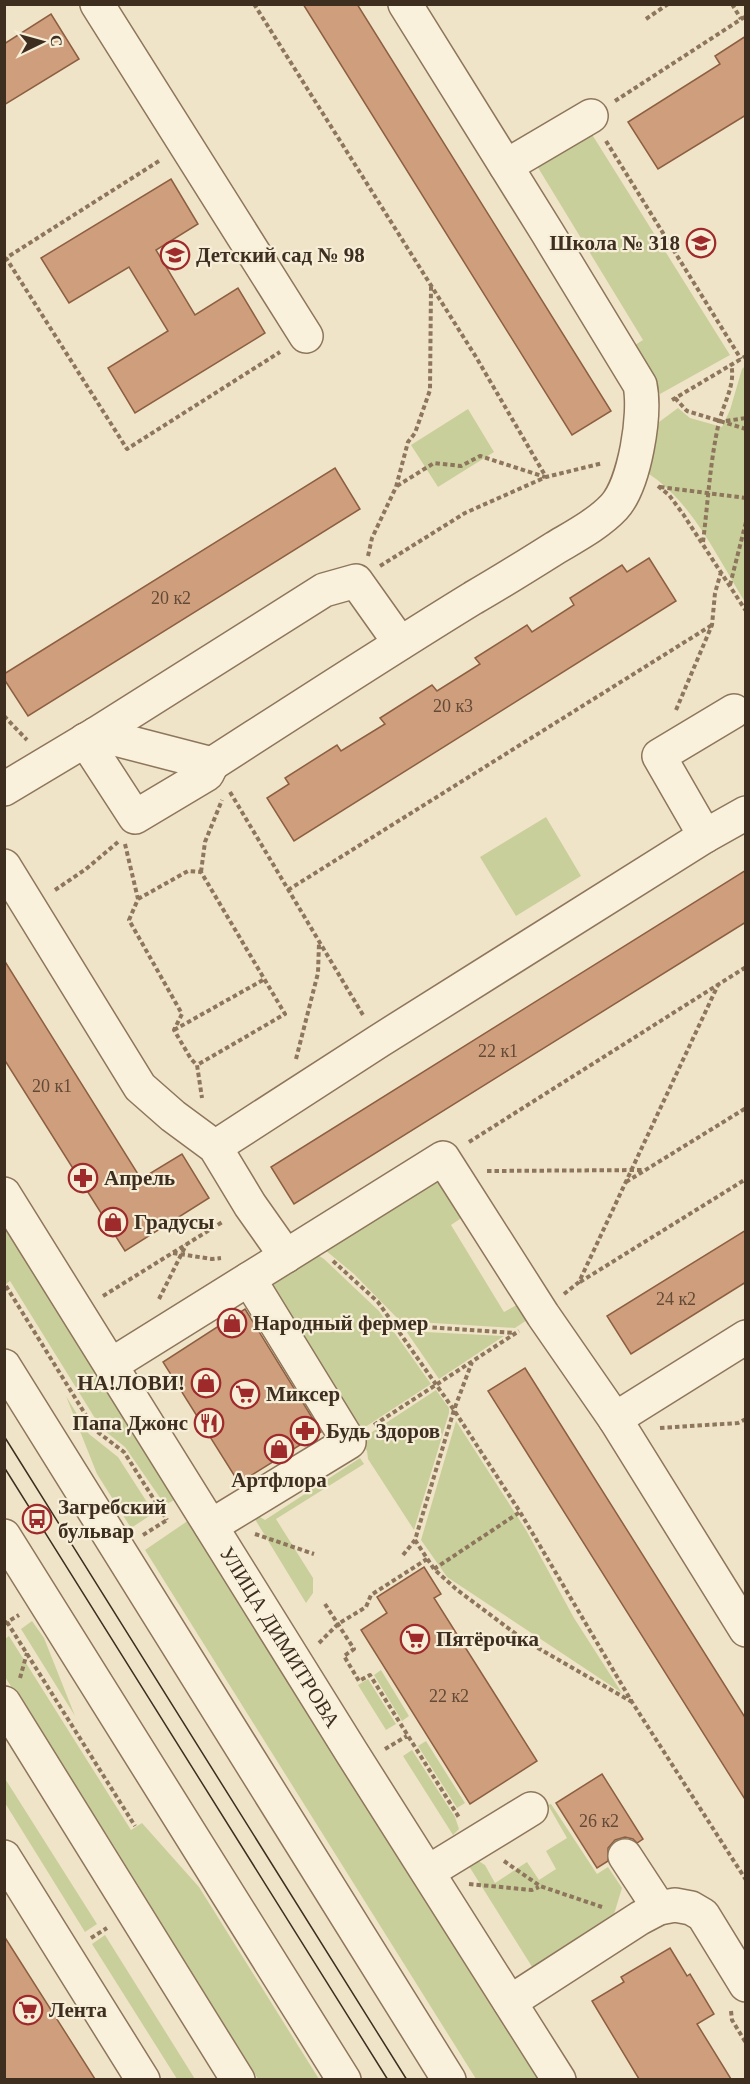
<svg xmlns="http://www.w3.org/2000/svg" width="750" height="2084" viewBox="0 0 750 2084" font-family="Georgia,serif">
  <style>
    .green { fill: #c9cf9b }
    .building { fill: #cf9f7d; stroke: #8d5f41; stroke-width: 1.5 }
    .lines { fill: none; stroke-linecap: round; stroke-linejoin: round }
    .minor-casing { stroke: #8d765c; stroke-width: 36 }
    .path { stroke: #8d765c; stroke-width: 4; stroke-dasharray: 4.5 3; stroke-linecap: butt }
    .minor { stroke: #faf1dc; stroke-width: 33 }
    .tram { stroke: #3d2e20; stroke-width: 1.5 }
    .labels { text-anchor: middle; stroke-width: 4.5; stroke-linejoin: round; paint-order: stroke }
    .number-label { font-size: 18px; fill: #624a37 }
    .poi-label { font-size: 21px; font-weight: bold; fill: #3d2e20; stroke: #f7eed8; text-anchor: start }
    .street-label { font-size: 21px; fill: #3d2e20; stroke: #f7eed8 }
  </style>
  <rect width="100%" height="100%" fill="#f0e4c8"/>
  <path class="green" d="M 588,128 L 730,355 L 660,394 L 653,376 L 635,345 L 643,340 L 534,161 Z
    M 745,366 L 745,602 C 717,557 692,501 646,472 L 659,422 L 678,408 L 690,418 L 722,427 L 730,410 L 742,369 Z
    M 468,409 L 494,452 L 438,487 L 411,445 Z
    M 546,817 L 581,876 L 516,916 L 480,857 Z
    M 432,1180 L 439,1181 L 469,1213 L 451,1225 L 504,1312 L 524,1301 L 533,1316 L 515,1328 L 400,1321 L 354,1274 L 319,1245 Z
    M 4,1224 L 176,1499 L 165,1505 L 125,1447 L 101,1428 L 10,1281 L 5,1285 Z
    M 310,1250 L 324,1259 L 379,1311 L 431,1384 L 356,1433 L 264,1287 Z
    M 406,1331 L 504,1336 L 439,1379 Z
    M 436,1390 L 449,1408 L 449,1413 L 414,1530 L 368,1459 L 367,1451 L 360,1440 Z
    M 66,1396 L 89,1434 L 118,1457 L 154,1513 L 131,1528 L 97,1474 Z
    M 456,1421 L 526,1530 L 574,1618 L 622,1693 L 447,1577 L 421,1540 Z
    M 360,1458 L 364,1464 L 276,1519 L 313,1578 L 313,1593 L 306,1603 L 250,1511 L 265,1520 Z
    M 189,1520 L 540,2079 L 476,2079 L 145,1550 Z
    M 32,1621 L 44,1638 L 75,1716 L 21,1629 Z
    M 9,1636 L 131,1830 L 142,1823 L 199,1887 L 319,2079 L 258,2079 L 112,1843 L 5,1677 L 5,1639 Z
    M 381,1670 L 409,1716 L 402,1721 L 374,1675 Z
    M 368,1679 L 396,1724 L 386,1730 L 358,1685 Z
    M 426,1741 L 465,1803 L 457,1808 L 418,1746 Z
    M 412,1750 L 455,1817 L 459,1829 L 453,1835 L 403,1756 Z
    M 4,1777 L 97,1924 L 85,1932 L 5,1803 Z
    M 551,1804 L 597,1874 L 608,1867 L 622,1888 L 611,1924 L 534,1970 L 467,1863 L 477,1860 L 485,1865 L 495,1883 L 527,1862 L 539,1880 L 556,1869 L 546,1851 L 567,1838 L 548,1805 Z
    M 105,1935 L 195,2079 L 177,2079 L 92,1944 Z"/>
  <path class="building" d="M 303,4 L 357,4 L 611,411 L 572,435 Z
    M 51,14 L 79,59 L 4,105 L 4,44 Z
    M 746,36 L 746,115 L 658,169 L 628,122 L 720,64 L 715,56 Z
    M 171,179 L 198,224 L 156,250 L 195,315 L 238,288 L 265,333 L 135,413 L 108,368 L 168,331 L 129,267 L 69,303 L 41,258 Z
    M 335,468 L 360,509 L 28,716 L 4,679 L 4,674 Z
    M 649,558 L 676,601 L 294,841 L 267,798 L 289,784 L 285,778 L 337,745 L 341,751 L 385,724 L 380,718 L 432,685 L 437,691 L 480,664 L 475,658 L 527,625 L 532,632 L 574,605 L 570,598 L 622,565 L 627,572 Z
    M 746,870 L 746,922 L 294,1204 L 271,1167 Z
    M 4,960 L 141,1179 L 182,1154 L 209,1198 L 125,1251 L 4,1059 Z
    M 746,1230 L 746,1282 L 631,1354 L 607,1316 Z
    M 245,1309 L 321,1432 L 239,1483 L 163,1362 Z
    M 525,1368 L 746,1719 L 746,1801 L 488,1391 Z
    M 424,1567 L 441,1594 L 434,1598 L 537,1761 L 470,1804 L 361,1630 L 387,1613 L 377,1597 Z
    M 602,1774 L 643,1839 L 637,1843 L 633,1839 L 625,1837 L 615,1840 L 608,1848 L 608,1861 L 597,1868 L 556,1803 Z
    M 4,1936 L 95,2079 L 4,2079 Z
    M 670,1948 L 687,1976 L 690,1974 L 714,2014 L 697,2024 L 731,2079 L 639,2079 L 592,2001 L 624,1982 L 621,1977 Z"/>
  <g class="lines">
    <g class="minor-casing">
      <g id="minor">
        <path d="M 97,4 L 306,336"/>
        <path d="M 506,166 L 591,116"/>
        <path d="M 96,734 L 324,590 L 356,581 L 400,643"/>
        <path d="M 85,740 L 135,817 L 207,774 L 212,764"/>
        <path d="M 4,789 L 96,734 L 212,764 C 299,708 385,652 473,598 C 501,582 528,565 555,548 C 575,536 598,524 614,507 C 635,484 646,414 640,385 L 547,232 L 405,4"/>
        <path d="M 705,836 L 746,813"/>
        <path d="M 4,866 L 140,1087 L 173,1116 L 215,1147 L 250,1205 L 286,1256"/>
        <path d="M 215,1147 L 379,1041 L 705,836 L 659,756 L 734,711"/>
        <path id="s1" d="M 4,1194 L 352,1753 L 559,2080"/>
        <path d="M 111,1365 L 443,1158 L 543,1315 L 615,1419 L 746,1337"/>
        <path d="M 4,1366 L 449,2080"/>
        <path d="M 615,1419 L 746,1630"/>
        <path d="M 211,1526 L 349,1442 L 249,1279"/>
        <path d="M 4,1536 L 344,2080"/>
        <path d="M 4,1703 L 238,2080"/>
        <path d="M 625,1856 L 659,1908"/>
        <path d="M 4,1857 L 143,2080"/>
        <path d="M 428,1872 L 531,1809"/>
        <path d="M 510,2002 L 640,1918 L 659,1908 L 675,1905 L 691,1908 L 703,1915 L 746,1985"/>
      </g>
    </g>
    <path class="path" d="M 254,4 L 476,357 L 546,477
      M 732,4 L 741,19
      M 646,19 L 668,4
      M 615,101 L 746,16
      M 606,141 L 741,359
      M 159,161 L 6,258 L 127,449 L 280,352
      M 675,398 L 687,411 L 746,429
      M 672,400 L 746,356
      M 726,421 L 746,418
      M 397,486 L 434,463 L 461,466 L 480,456 L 545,477
      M 658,486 L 669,495 L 683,514 L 746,611
      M 660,487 L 746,498
      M 703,542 C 708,502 710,461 719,422 C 724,402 736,384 731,364
      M 368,556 L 372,538 L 396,487 L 408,442 L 415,433 L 430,390 L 431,287
      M 380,566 L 465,513 L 546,477 L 603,463
      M 730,585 L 746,522
      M 676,710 L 712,625 L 715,593 L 721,572
      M 4,716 L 27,740
      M 230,792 L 363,1015
      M 125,844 L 138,899 L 129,920 L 182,1014 L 174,1030 L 191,1059 L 197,1065 L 202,1098
      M 201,872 L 205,842 L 222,800
      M 55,890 L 86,869 L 118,842
      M 288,890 L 712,625
      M 138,899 L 188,871 L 201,872 L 285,1014 L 197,1065
      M 174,1030 L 263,980
      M 296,1059 L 318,973 L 319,943
      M 469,1142 L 746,967
      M 487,1171 L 644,1170
      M 626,1182 L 746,1108
      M 173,1253 L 212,1259 L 221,1258
      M 333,1261 L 378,1302 L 454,1410 L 520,1512 L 632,1702 L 746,1880
      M 580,1282 L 746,1179
      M 6,1286 L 95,1430 L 124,1452 L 167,1520
      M 564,1294 L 579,1282 L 718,985
      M 103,1296 L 224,1221
      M 159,1299 L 186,1245
      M 395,1325 L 515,1333
      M 374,1425 L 519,1331
      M 660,1428 L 738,1423 L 746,1419
      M 255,1534 L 314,1554
      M 143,1535 L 167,1520
      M 415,1540 L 434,1569 L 456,1589 L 524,1640 L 632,1702
      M 403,1555 L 415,1540 L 454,1410 L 472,1362
      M 434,1569 L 520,1512
      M 325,1604 L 354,1649 L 344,1656 L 359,1681 L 370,1675 L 460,1819
      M 7,1622 L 135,1826
      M 4,1624 L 19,1615
      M 319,1643 L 338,1624 L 366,1607 L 371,1595 L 427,1559
      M 20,1678 L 27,1653
      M 385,1749 L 407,1736
      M 504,1861 L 540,1886 L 602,1907
      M 469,1884 L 532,1890 L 539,1887
      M 91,1938 L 107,1928
      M 731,2011 L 732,2020 L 746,2043
      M 746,2074 L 746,2079"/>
    <use href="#minor" class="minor"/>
    <path class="tram" d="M 4,1436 L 407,2080
      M 4,1467 L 388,2080"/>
  </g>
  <defs>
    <g id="school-ring" transform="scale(1.5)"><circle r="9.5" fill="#f7eed8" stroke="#9e2a2b" stroke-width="1.5"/><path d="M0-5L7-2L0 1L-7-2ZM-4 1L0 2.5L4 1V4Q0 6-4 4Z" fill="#9e2a2b"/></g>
    <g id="pharmacy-ring" transform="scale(1.5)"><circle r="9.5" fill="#f7eed8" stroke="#9e2a2b" stroke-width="1.5"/><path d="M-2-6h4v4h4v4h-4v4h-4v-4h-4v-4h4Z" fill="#9e2a2b"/></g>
    <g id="shop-ring" transform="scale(1.5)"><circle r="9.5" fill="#f7eed8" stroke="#9e2a2b" stroke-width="1.5"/><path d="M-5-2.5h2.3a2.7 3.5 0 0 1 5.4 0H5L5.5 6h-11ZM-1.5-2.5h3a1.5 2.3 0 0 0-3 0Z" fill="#9e2a2b"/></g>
    <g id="supermarket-ring" transform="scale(1.5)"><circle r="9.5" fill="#f7eed8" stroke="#9e2a2b" stroke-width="1.5"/><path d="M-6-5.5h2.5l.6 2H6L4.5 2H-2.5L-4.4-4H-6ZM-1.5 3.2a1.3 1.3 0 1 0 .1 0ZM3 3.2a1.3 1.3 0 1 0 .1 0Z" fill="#9e2a2b"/></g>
    <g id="restaurant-ring" transform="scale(1.5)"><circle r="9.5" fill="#f7eed8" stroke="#9e2a2b" stroke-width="1.5"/><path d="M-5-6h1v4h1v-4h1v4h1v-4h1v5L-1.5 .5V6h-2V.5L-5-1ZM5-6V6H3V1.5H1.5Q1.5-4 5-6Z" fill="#9e2a2b"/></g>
    <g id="bus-ring" transform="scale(1.5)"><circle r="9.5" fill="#f7eed8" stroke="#9e2a2b" stroke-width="1.5"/><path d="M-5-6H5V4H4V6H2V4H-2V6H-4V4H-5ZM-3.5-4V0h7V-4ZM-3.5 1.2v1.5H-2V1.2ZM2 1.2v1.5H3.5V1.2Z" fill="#9e2a2b"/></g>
  </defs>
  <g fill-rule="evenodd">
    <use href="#school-ring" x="701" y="243"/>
    <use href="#school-ring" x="175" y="255"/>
    <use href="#pharmacy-ring" x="83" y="1178"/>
    <use href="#shop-ring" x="113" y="1222"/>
    <use href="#shop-ring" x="232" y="1323"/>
    <use href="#shop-ring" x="206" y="1383"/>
    <use href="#supermarket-ring" x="245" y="1394"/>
    <use href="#restaurant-ring" x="209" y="1423"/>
    <use href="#pharmacy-ring" x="305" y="1431"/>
    <use href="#shop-ring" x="279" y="1449"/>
    <use href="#bus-ring" x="37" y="1519"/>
    <use href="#supermarket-ring" x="415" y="1639"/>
    <use href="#supermarket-ring" x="28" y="2010"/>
  </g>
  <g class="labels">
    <g class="number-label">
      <text x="171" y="604">20 к2</text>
      <text x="453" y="712">20 к3</text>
      <text x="498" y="1057">22 к1</text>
      <text x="52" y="1092">20 к1</text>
      <text x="676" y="1305">24 к2</text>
      <text x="449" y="1702">22 к2</text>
      <text x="599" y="1827">26 к2</text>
    </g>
    <g class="poi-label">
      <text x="680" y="250" text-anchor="end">Школа № 318</text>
      <text x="196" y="262">Детский сад № 98</text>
      <text x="104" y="1185">Апрель</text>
      <text x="134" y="1229">Градусы</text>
      <text x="253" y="1330">Народный фермер</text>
      <text x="185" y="1390" text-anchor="end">НА!ЛОВИ!</text>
      <text x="266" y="1401">Миксер</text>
      <text x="188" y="1430" text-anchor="end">Папа Джонс</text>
      <text x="326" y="1438">Будь Здоров</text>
      <text x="279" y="1487" text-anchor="middle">Артфлора</text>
      <text x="58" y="1514">Загребский<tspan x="58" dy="24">бульвар</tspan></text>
      <text x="436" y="1646">Пятёрочка</text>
      <text x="49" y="2017">Лента</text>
    </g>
    <g class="street-label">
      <text dy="7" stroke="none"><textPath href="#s1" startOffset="522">УЛИЦА ДИМИТРОВА</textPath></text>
    </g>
  </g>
  <rect width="750" height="2084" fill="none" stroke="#3d2e20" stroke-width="12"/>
  <g transform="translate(42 42) rotate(85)" stroke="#f7eed8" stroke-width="4.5" paint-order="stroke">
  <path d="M0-4.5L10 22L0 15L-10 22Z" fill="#3d2e20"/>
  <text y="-9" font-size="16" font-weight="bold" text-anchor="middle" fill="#3d2e20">С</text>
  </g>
</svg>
